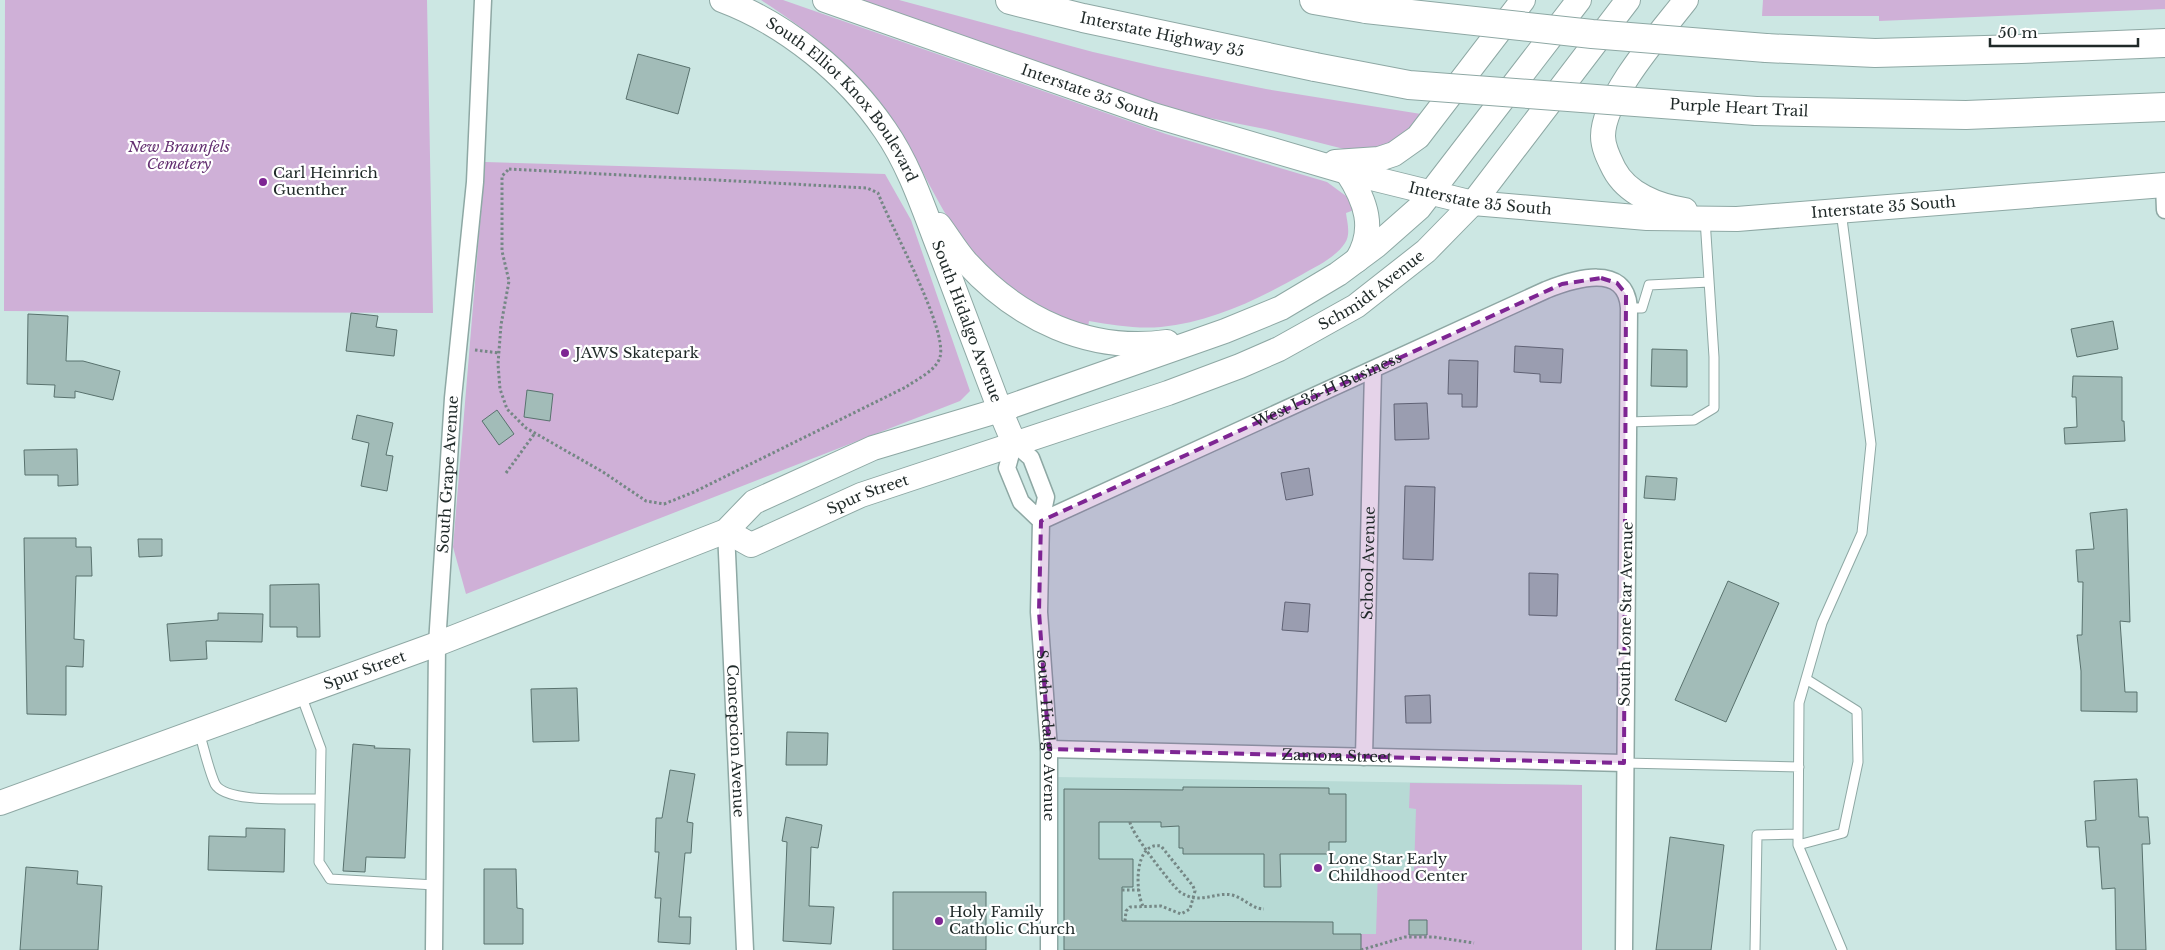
<svg xmlns="http://www.w3.org/2000/svg" width="2165" height="950" viewBox="0 0 2165 950" font-family="'Libre Baskerville',serif">
  <style>
    .built { fill: #b7dad5 }
    .green { fill: #cfb0d7 }
    .building { fill: #a2bcb8; stroke: #59726e }
    .lines { fill: none; stroke-linecap: round; stroke-linejoin: round }
    .service-casing { stroke: #8ea8a4; stroke-width: 11 }
    .minor-casing { stroke: #8ea8a4; stroke-width: 19 }
    .secondary-casing { stroke: #8ea8a4; stroke-width: 26 }
    .motorway-casing { stroke: #8ea8a4; stroke-width: 30 }
    .path { stroke: #758785; stroke-width: 3; stroke-dasharray: 2.5 2.5; stroke-linecap: butt }
    .service { stroke: #fff; stroke-width: 9 }
    .minor { stroke: #fff; stroke-width: 16 }
    .secondary { stroke: #fff; stroke-width: 24 }
    .motorway { stroke: #fff; stroke-width: 28 }
    .motorway-bridge-casing { stroke: #8ea8a4; stroke-width: 30; stroke-linecap: butt }
    .motorway-bridge { stroke: #fff; stroke-width: 28 }
    .marked { fill: #7e2593; fill-opacity: 0.2; stroke: #7e2593; stroke-width: 4; stroke-dasharray: 10 6; stroke-linejoin: round }
    .poi-dot { fill: #7e2593; stroke: #fff; stroke-width: 2 }
    .labels { text-anchor: middle; stroke-width: 4.5; stroke-linejoin: round; paint-order: stroke }
    .street-label { font-size: 15px; fill: #1f2928; stroke: #fff }
    .park-label { font-size: 15px; font-style: italic; fill: #643071; stroke: #fff }
    .poi-label { font-size: 15px; fill: #1f2928; stroke: #fff; text-anchor: start }
  </style>
  <rect width="100%" height="100%" fill="#cce7e3"/>
  <path class="built" d="M 1055,777 L 1582,785 L 1582,950 L 1054,950 Z"/>
  <path class="green" d="M 5,0 L 427,0 L 433,313 L 4,311 Z
    M 761,0 L 783,0 L 1166,134 L 1327,182 L 1346,196 L 1354,210 L 1346,213 C 1347,222 1351,234 1345,243 C 1336,257 1317,266 1303,274 C 1259,299 1212,322 1161,327 C 1136,329 1113,325 1089,321 L 1088,327 C 1039,310 996,284 965,243 C 933,201 915,148 883,106 C 849,61 807,30 761,0 Z
    M 858,0 L 899,0 L 1093,52 L 1158,67 L 1266,89 L 1421,114 L 1402,136 L 1382,148 L 1352,151 L 1265,129 L 1179,112 Z
    M 1763,0 L 2165,0 L 2165,9 L 1879,21 L 1879,16 L 1762,16 Z
    M 485,162 L 885,174 L 911,220 L 970,391 L 960,401 L 466,594 L 453,547 Z
    M 1410,783 L 1582,785 L 1582,950 L 1361,950 L 1361,934 L 1376,934 L 1378,870 L 1414,871 L 1416,809 L 1409,808 Z"/>
  <path class="building" d="M 638,54 L 690,68 L 678,114 L 626,99 Z
    M 351,313 L 378,316 L 376,327 L 397,330 L 394,356 L 346,351 Z
    M 28,314 L 68,316 L 66,361 L 83,361 L 120,371 L 113,400 L 75,391 L 75,398 L 54,397 L 55,385 L 27,384 Z
    M 2113,321 L 2118,349 L 2077,357 L 2071,329 Z
    M 1515,346 L 1563,349 L 1561,383 L 1540,382 L 1540,374 L 1514,372 Z
    M 1652,349 L 1687,350 L 1687,387 L 1651,386 Z
    M 1449,360 L 1478,361 L 1477,407 L 1462,407 L 1462,394 L 1448,394 Z
    M 2073,376 L 2122,377 L 2122,421 L 2124,421 L 2125,441 L 2065,444 L 2064,428 L 2077,427 L 2076,397 L 2072,397 Z
    M 527,390 L 553,394 L 550,421 L 524,417 Z
    M 1427,403 L 1429,439 L 1395,440 L 1394,404 Z
    M 497,410 L 514,434 L 499,445 L 482,421 Z
    M 357,415 L 393,423 L 386,455 L 393,456 L 387,491 L 361,486 L 369,443 L 352,439 Z
    M 77,449 L 78,485 L 58,486 L 58,475 L 25,475 L 24,450 Z
    M 1309,468 L 1313,495 L 1286,500 L 1281,473 Z
    M 1646,476 L 1677,478 L 1675,500 L 1644,498 Z
    M 1405,486 L 1435,487 L 1433,560 L 1403,559 Z
    M 2127,509 L 2130,622 L 2120,621 L 2125,692 L 2137,692 L 2137,712 L 2081,711 L 2081,671 L 2077,635 L 2082,635 L 2083,582 L 2078,582 L 2076,550 L 2094,549 L 2090,513 Z
    M 24,538 L 76,538 L 76,547 L 91,547 L 92,576 L 76,576 L 74,639 L 84,640 L 83,667 L 66,666 L 66,715 L 27,714 Z
    M 138,539 L 162,539 L 162,556 L 139,557 Z
    M 1529,573 L 1558,574 L 1557,616 L 1529,615 Z
    M 1728,581 L 1779,603 L 1726,722 L 1675,700 Z
    M 319,584 L 320,637 L 297,637 L 297,627 L 270,627 L 270,585 Z
    M 1285,602 L 1310,604 L 1308,632 L 1282,630 Z
    M 218,613 L 263,614 L 262,642 L 206,641 L 207,659 L 170,661 L 167,624 L 218,620 Z
    M 577,688 L 579,741 L 533,742 L 531,689 Z
    M 1430,695 L 1431,723 L 1406,723 L 1405,696 Z
    M 787,732 L 828,733 L 827,765 L 786,765 Z
    M 353,744 L 375,746 L 374,748 L 410,749 L 405,858 L 366,857 L 365,872 L 343,871 Z
    M 670,770 L 695,774 L 687,822 L 693,823 L 691,853 L 685,853 L 679,917 L 691,917 L 690,944 L 658,942 L 661,898 L 655,898 L 659,852 L 655,852 L 656,818 L 662,818 Z
    M 2137,779 L 2139,817 L 2148,817 L 2150,844 L 2142,844 L 2146,950 L 2116,950 L 2115,888 L 2102,889 L 2099,847 L 2087,847 L 2085,821 L 2096,820 L 2094,781 Z
    M 1183,787 L 1329,788 L 1329,794 L 1346,794 L 1346,842 L 1329,842 L 1329,854 L 1280,854 L 1281,887 L 1264,887 L 1264,854 L 1183,854 L 1183,848 L 1179,848 L 1179,826 L 1161,827 L 1161,822 L 1099,822 L 1099,859 L 1133,859 L 1133,887 L 1122,887 L 1122,921 L 1333,922 L 1333,934 L 1361,934 L 1361,950 L 1064,950 L 1064,789 L 1183,790 Z
    M 786,817 L 822,825 L 818,848 L 811,847 L 809,906 L 834,907 L 831,944 L 783,941 L 787,842 L 782,841 Z
    M 246,828 L 285,829 L 284,872 L 208,870 L 209,836 L 246,837 Z
    M 1670,837 L 1724,845 L 1711,950 L 1656,950 Z
    M 26,867 L 78,871 L 77,884 L 102,886 L 98,950 L 20,950 Z
    M 484,869 L 516,869 L 517,908 L 523,909 L 523,944 L 484,944 Z
    M 893,892 L 986,892 L 986,950 L 893,950 Z
    M 1409,920 L 1427,920 L 1427,935 L 1409,935 Z"/>
  <g class="lines">
    <g class="service-casing">
      <path id="service" d="M 1841,211 L 1871,444 L 1862,533 L 1822,623 L 1799,703 L 1798,845 L 1842,950
        M 1629,308 L 1642,308 L 1649,285 L 1709,282
        M 1628,422 L 1694,420 L 1714,408 L 1714,357 L 1705,219
        M 301,695 L 321,749 L 319,862 L 330,879 L 435,885
        M 199,732 C 204,748 208,768 215,784 C 226,804 298,798 320,799
        M 1624,763 L 1799,767
        M 1798,845 L 1843,833 L 1858,762 L 1857,711 L 1806,679
        M 1755,950 L 1757,835 L 1798,834"/>
    </g>
    <g class="minor-casing">
      <g id="minor">
        <path d="M 2164,185 L 2165,210"/>
        <path id="s1" d="M 1041,521 L 1546,290 C 1574,279 1626,262 1629,308 L 1624,950"/>
        <path id="s2" d="M 1041,521 L 1021,502 L 1007,468 L 1014,443 L 1031,458 L 1046,497 L 1041,521 L 1039,612 L 1049,749 L 1049,950"/>
        <path id="s3" d="M 726,531 L 745,950"/>
        <path id="s4" d="M 1049,749 L 1624,763"/>
        <path id="s5" d="M 1364,757 L 1373,370"/>
        <path id="s6" d="M 434,950 L 437,644 L 453,398 L 475,182 L 483,0"/>
      </g>
    </g>
    <g class="secondary-casing">
      <g id="secondary">
        <path id="s7" d="M 722,0 C 786,24 847,74 885,130 C 910,166 924,210 940,251 C 960,304 980,357 1000,410 L 1014,443"/>
        <path id="s8" d="M 825,0 L 1153,115 L 1347,172 L 1473,203 L 1647,218 L 1737,219 L 2165,185"/>
        <path d="M 1335,162 L 1379,159 L 1394,154 L 1418,137 L 1523,0"/>
        <path d="M 1347,172 C 1366,201 1376,229 1357,260"/>
        <path d="M 1685,210 C 1658,206 1627,194 1614,169 C 1609,159 1603,148 1603,136 C 1603,97 1662,31 1686,0"/>
        <path d="M 939,225 C 948,237 956,251 966,262 C 1018,319 1089,353 1167,342"/>
        <path id="s9" d="M 726,531 L 751,545 L 861,495 L 1168,393 L 1240,366 L 1279,349 L 1356,306 L 1426,251 L 1473,203 L 1628,0"/>
        <path id="s10" d="M 0,803 L 437,644 L 726,531 L 754,502 L 873,448 L 1000,410 L 1225,331 L 1281,308 L 1338,274 L 1377,245 L 1419,208 L 1579,0"/>
      </g>
    </g>
    <g class="motorway-casing">
      <g id="motorway">
        <path id="s11" d="M 1010,0 L 1083,18 L 1315,67"/>
        <path d="M 1314,0 L 1366,9"/>
        <path d="M 1766,48 L 1875,53 L 2021,49 L 2165,43"/>
        <path d="M 1756,111 L 1966,115 L 2165,107"/>
      </g>
    </g>
    <path class="path" d="M 509,169 L 867,188 L 878,193 C 890,225 948,329 940,357 C 936,371 917,379 906,387 L 694,492 L 664,504 L 646,501 L 603,472 L 526,428 L 507,409 L 500,389 L 498,364 L 501,325 L 509,281 L 502,251 L 502,176 Z
      M 475,350 L 499,353
      M 506,473 L 535,433
      M 1130,822 C 1130,831 1168,880 1177,889 C 1180,893 1185,895 1190,897 C 1205,901 1218,892 1232,895 C 1244,898 1252,909 1264,909
      M 1122,890 L 1139,890
      M 1125,921 L 1126,911 L 1130,907 L 1161,906 L 1181,914 L 1190,909 L 1195,891 L 1193,886 L 1161,846 C 1134,841 1135,891 1143,906
      M 1361,950 L 1405,937 L 1434,937 L 1474,943"/>
    <use href="#service" class="service"/>
    <use href="#minor" class="minor"/>
    <use href="#secondary" class="secondary"/>
    <use href="#motorway" class="motorway"/>
    <g class="motorway-bridge-casing">
      <path id="motorway-bridge" d="M 1366,9 L 1592,34 L 1766,48
        M 1315,67 L 1409,85 L 1756,111"/>
    </g>
    <use href="#motorway-bridge" class="motorway-bridge"/>
  </g>
  <path class="marked" d="M 1601,278 L 1617,283 L 1626,294 L 1624,763 L 1049,749 L 1039,612 L 1041,521 L 1562,284 Z"/>
  <g class="poi-dot">
    <circle cx="263" cy="182" r="5"/>
    <circle cx="565" cy="353" r="5"/>
    <circle cx="1318" cy="868" r="5"/>
    <circle cx="939" cy="921" r="5"/>
  </g>
  <g class="labels">
    <g class="street-label">
      <text dy="5" stroke="none"><textPath href="#s11" startOffset="156">Interstate Highway 35</textPath></text>
      <text dy="5" stroke="none"><textPath href="#s8" startOffset="281">Interstate 35 South</textPath></text>
      <text dy="5" stroke="none"><textPath href="#s7" startOffset="160">South Elliot Knox Boulevard</textPath></text>
      <text transform="translate(1739 108) rotate(3)" y="5">Purple Heart Trail</text>
      <text dy="5" stroke="none"><textPath href="#s8" startOffset="686">Interstate 35 South</textPath></text>
      <text dy="5" stroke="none"><textPath href="#s8" startOffset="1091">Interstate 35 South</textPath></text>
      <text dy="5" stroke="none"><textPath href="#s9" startOffset="702">Schmidt Avenue</textPath></text>
      <text dy="5" stroke="none"><textPath href="#s7" startOffset="420">South Hidalgo Avenue</textPath></text>
      <text dy="5" stroke="none"><textPath href="#s1" startOffset="315">West I 35-H Business</textPath></text>
      <text dy="5" stroke="none"><textPath href="#s6" startOffset="476">South Grape Avenue</textPath></text>
      <text dy="5" stroke="none"><textPath href="#s9" startOffset="156">Spur Street</textPath></text>
      <text dy="5" stroke="none"><textPath href="#s5" startOffset="194">School Avenue</textPath></text>
      <text transform="translate(1626 614) rotate(-89)" y="5">South Lone Star Avenue</text>
      <text dy="5" stroke="none"><textPath href="#s10" startOffset="388">Spur Street</textPath></text>
      <text dy="5" stroke="none"><textPath href="#s2" startOffset="394">South Hidalgo Avenue</textPath></text>
      <text dy="5" stroke="none"><textPath href="#s3" startOffset="210">Concepcion Avenue</textPath></text>
      <text dy="5" stroke="none"><textPath href="#s4" startOffset="288">Zamora Street</textPath></text>
    </g>
    <g class="park-label">
      <text x="179" y="152">New Braunfels<tspan x="179" dy="17">Cemetery</tspan></text>
    </g>
    <g class="poi-label">
      <text x="273" y="178">Carl Heinrich<tspan x="273" dy="17">Guenther</tspan></text>
      <text x="575" y="358">JAWS Skatepark</text>
      <text x="1328" y="864">Lone Star Early<tspan x="1328" dy="17">Childhood Center</tspan></text>
      <text x="949" y="917">Holy Family<tspan x="949" dy="17">Catholic Church</tspan></text>
    </g>
  </g>
  <path d="M1990 38v8h148v-8" fill="none" stroke="#1f2928" stroke-width="2.5"/>
  <text x="1998" y="38" font-size="15" fill="#1f2928" stroke="#ffffff" stroke-width="4" paint-order="stroke">50 m</text>
</svg>
